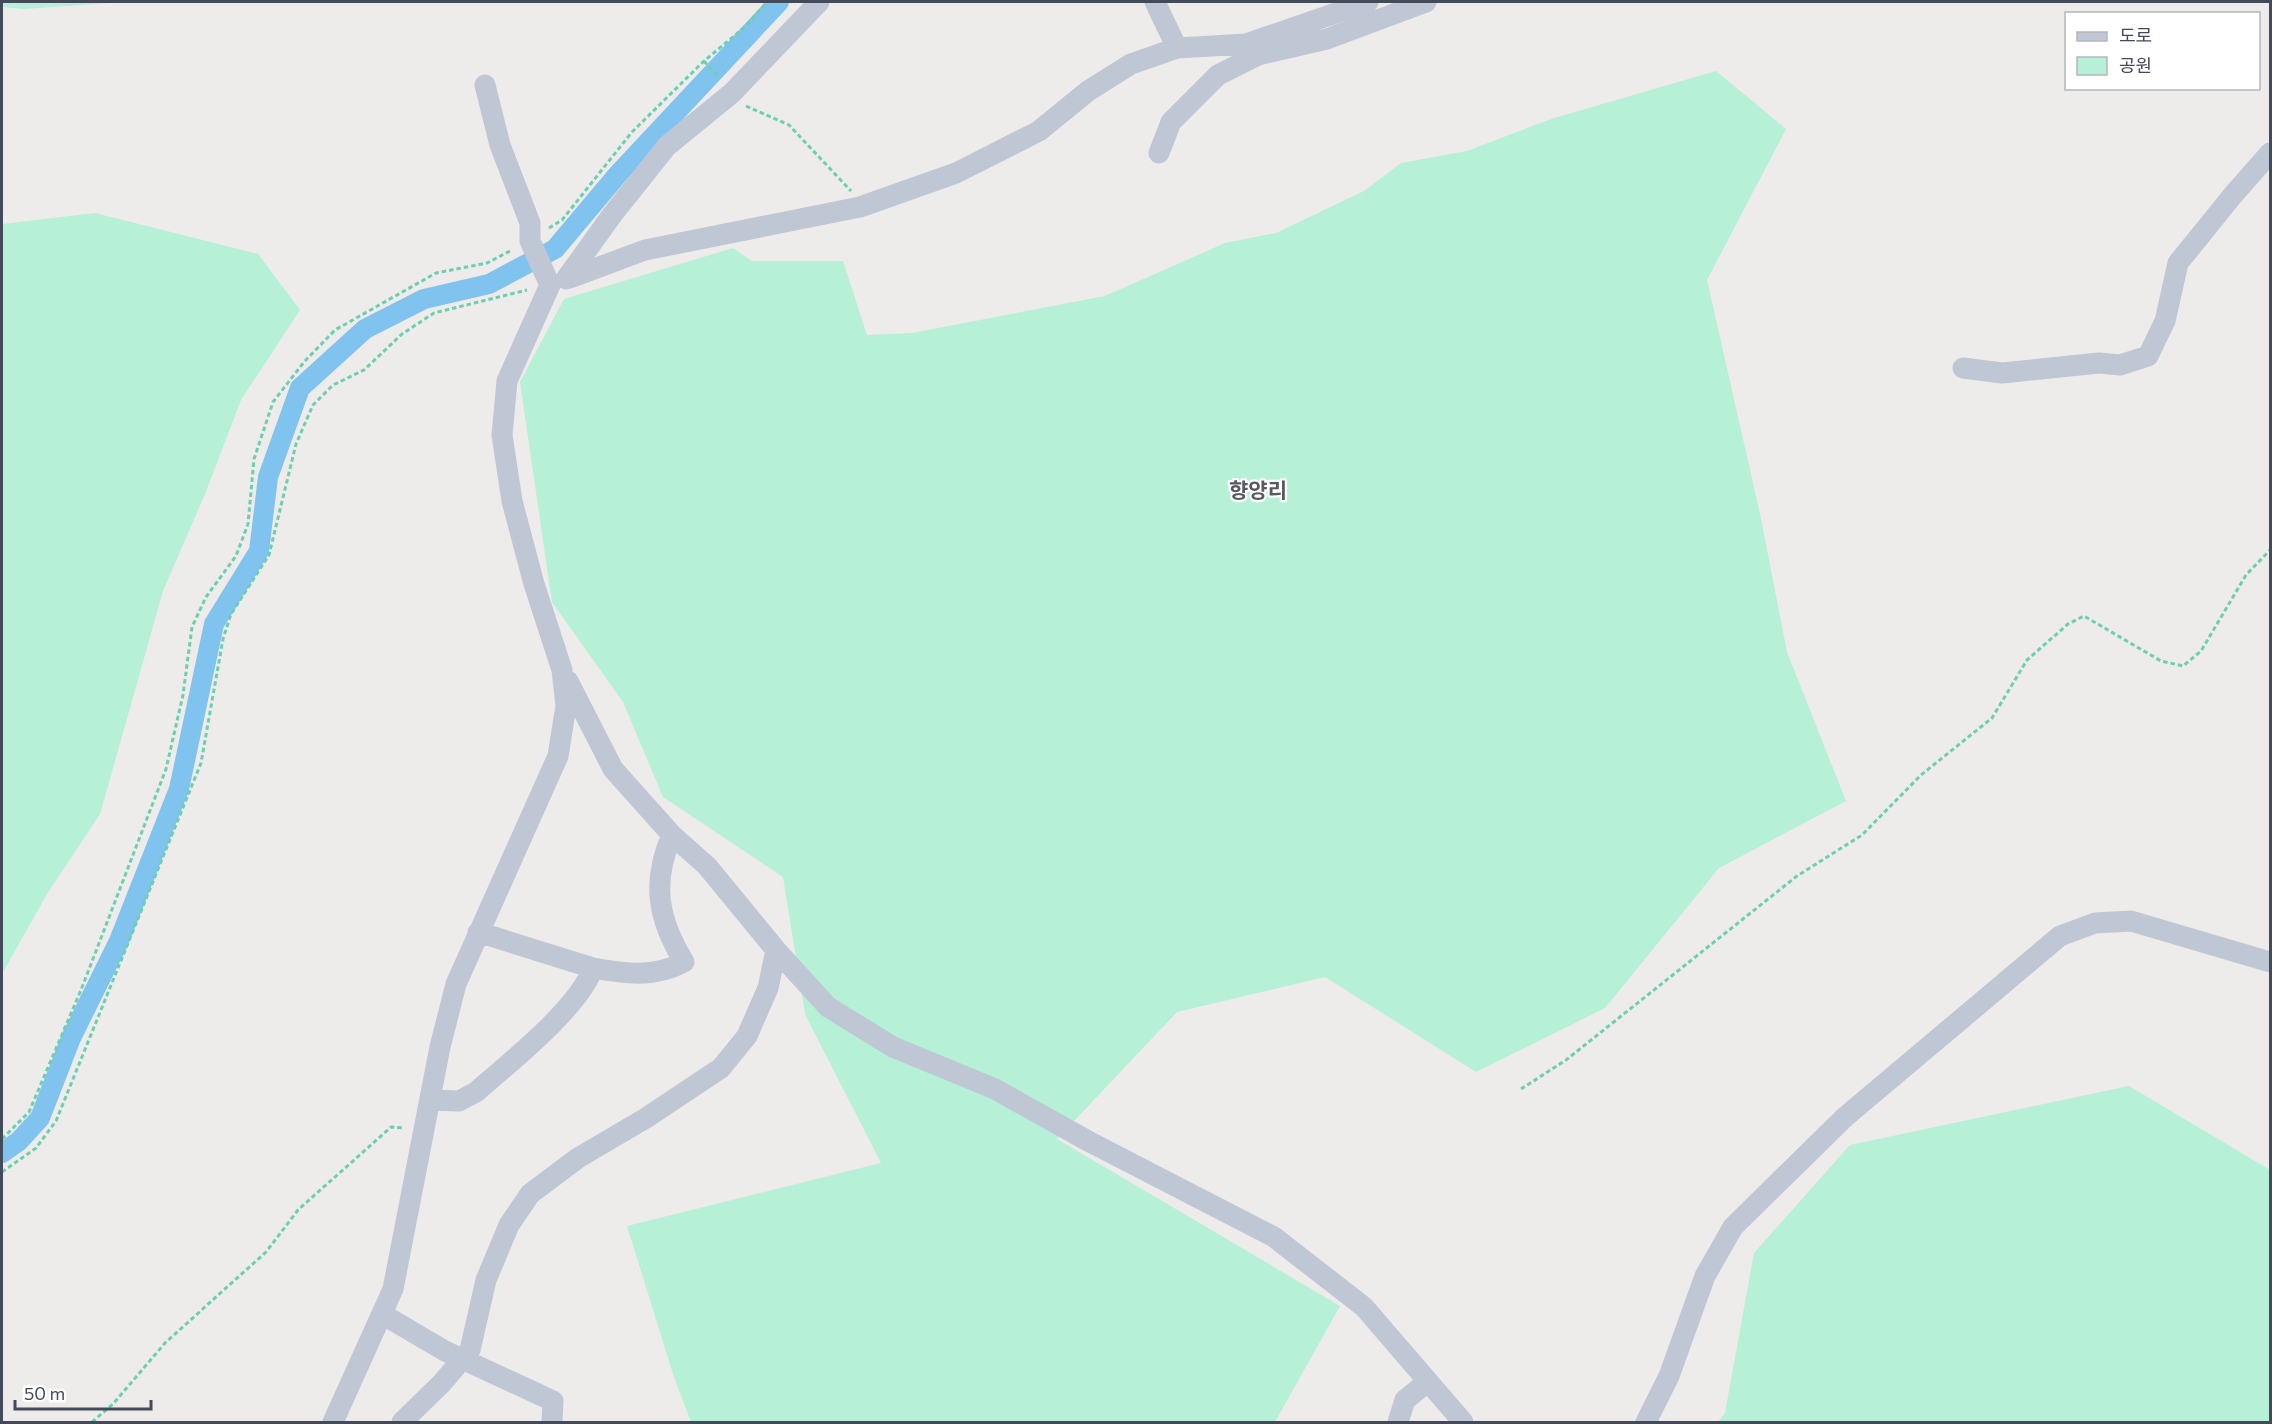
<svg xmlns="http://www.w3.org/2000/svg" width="2272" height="1424" viewBox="0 0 2272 1424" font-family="Commissioner,'Noto Sans KR',sans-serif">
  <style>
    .green { fill: #b5f0d7 }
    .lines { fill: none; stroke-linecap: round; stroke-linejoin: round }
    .canal { stroke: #80c3ef; stroke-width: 20 }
    .path { stroke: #6ccfb0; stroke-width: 3; stroke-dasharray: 4.5 3; stroke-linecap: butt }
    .minor { stroke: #c0c7d4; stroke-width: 21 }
    .labels { text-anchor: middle; stroke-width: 4.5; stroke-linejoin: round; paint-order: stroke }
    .quarter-label { font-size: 21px; font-weight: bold; fill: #585a60; stroke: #fff }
  </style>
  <rect width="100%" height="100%" fill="#eeebeb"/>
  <path class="green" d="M 2,2 L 125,2 L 24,9 L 2,7 Z
    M 1716,71 L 1786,129 L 1707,280 L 1760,514 L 1787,652 L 1846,801 L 1719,868 L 1605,1008 L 1476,1072 L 1325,977 L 1177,1012 L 1057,1139 L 1340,1306 L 1275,1422 L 691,1422 L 674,1377 L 627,1226 L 881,1163 L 805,1014 L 783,877 L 663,797 L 623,702 L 552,602 L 520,382 L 564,299 L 733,248 L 752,261 L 843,261 L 867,335 L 912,333 L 1105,296 L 1225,243 L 1276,233 L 1364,191 L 1401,163 L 1467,151 L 1551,119 Z
    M 95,213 L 258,254 L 300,310 L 241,400 L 205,494 L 163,591 L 100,814 L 47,894 L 2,974 L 2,224 Z
    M 2129,1086 L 2270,1170 L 2270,1422 L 1718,1422 L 1725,1413 L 1754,1253 L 1850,1145 Z"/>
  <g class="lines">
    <path class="canal" d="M 2,1153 L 19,1141 L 40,1118 L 71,1038 L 119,941 L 179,789 L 214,624 L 259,551 L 268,477 L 300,388 L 365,329 L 424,299 L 489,284 L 555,249 L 619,173 L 779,2"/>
    <path class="path" d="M 704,61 L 719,78
      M 746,106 L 789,125 L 851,191
      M 549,228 L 562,220 L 632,132 L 704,61 L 745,27 L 767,2
      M 1521,1089 L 1566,1060 L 1797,876 L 1862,835 L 1921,775 L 1992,718 L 2027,660 L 2068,624 L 2084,616 L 2161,661 L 2183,666 L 2201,651 L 2246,575 L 2270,550
      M 2,1139 L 29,1112 L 81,990 L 166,769 L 183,695 L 192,627 L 206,597 L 236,556 L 248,524 L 254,459 L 273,402 L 304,362 L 335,330 L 436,273 L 487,263 L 512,250
      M 2,1172 L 36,1148 L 56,1121 L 201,763 L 223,639 L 231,614 L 269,555 L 296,444 L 313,405 L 333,385 L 364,370 L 402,334 L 434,313 L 527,290
      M 92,1422 L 113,1404 L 165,1343 L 266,1252 L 298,1210 L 391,1127 L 404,1128"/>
    <path class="minor" d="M 1155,2 L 1177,48
      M 1159,153 L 1171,122 L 1218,75 L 1258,55 L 1327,39 L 1426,2
      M 570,278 L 645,250 L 860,207 L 956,173 L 1039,131 L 1088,91 L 1131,64 L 1177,48 L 1246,44 L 1368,2
      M 566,279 L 612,215 L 667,146 L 732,93 L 819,2
      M 1963,368 L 2002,373 L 2099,363 L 2120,365 L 2148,356 L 2165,321 L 2178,263 L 2233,195 L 2270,153
      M 776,950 L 828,1007 L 893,1047 L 995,1089 L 1088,1141 L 1274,1237 L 1364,1307 L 1463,1422
      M 593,968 C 626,974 654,978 684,962 C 658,919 651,883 672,835
      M 431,1100 L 459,1101 L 476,1092 C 509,1063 579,1008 593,968 L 478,932
      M 382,1314 L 445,1351 L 553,1401 L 552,1422
      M 333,1422 L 393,1289 L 440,1047 L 456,984 L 558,756 L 566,706 L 562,670 L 534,584 L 512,501 L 502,435 L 507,381 L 550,285 L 530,241 L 530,223 L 500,145 L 485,85
      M 402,1422 L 442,1383 L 470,1350 L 486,1280 L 509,1225 L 530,1194 L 578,1158 L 646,1118 L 721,1068 L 747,1036 L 768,988 L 776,950 L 707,866 L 672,835 L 613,769 L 568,681
      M 1398,1422 L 1405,1400 L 1426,1383
      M 1646,1422 L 1669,1376 L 1705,1276 L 1733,1227 L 1845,1117 L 2060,936 L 2095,923 L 2131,921 L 2270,962"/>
  </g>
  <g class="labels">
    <g class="quarter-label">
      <text x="1258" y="498">향양리</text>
    </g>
  </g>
  <rect width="2272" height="1424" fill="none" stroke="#434a59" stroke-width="6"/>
  <rect x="2065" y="12" width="195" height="78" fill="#ffffff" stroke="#b4b7bd" stroke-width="1.5"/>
  <rect x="2077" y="32" width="30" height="9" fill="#c0c7d4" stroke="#b4b7bd" stroke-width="1.5"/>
  <text x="2119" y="42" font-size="18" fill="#434a59">도로</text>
  <rect x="2077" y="57" width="30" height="18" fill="#b5f0d7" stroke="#b4b7bd" stroke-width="1.5"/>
  <text x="2119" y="72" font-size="18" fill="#434a59">공원</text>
  <path d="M15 1400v9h136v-9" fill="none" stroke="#434a59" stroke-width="3"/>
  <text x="24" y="1400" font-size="18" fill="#434a59" stroke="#ffffff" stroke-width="4.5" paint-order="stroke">50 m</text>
</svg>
